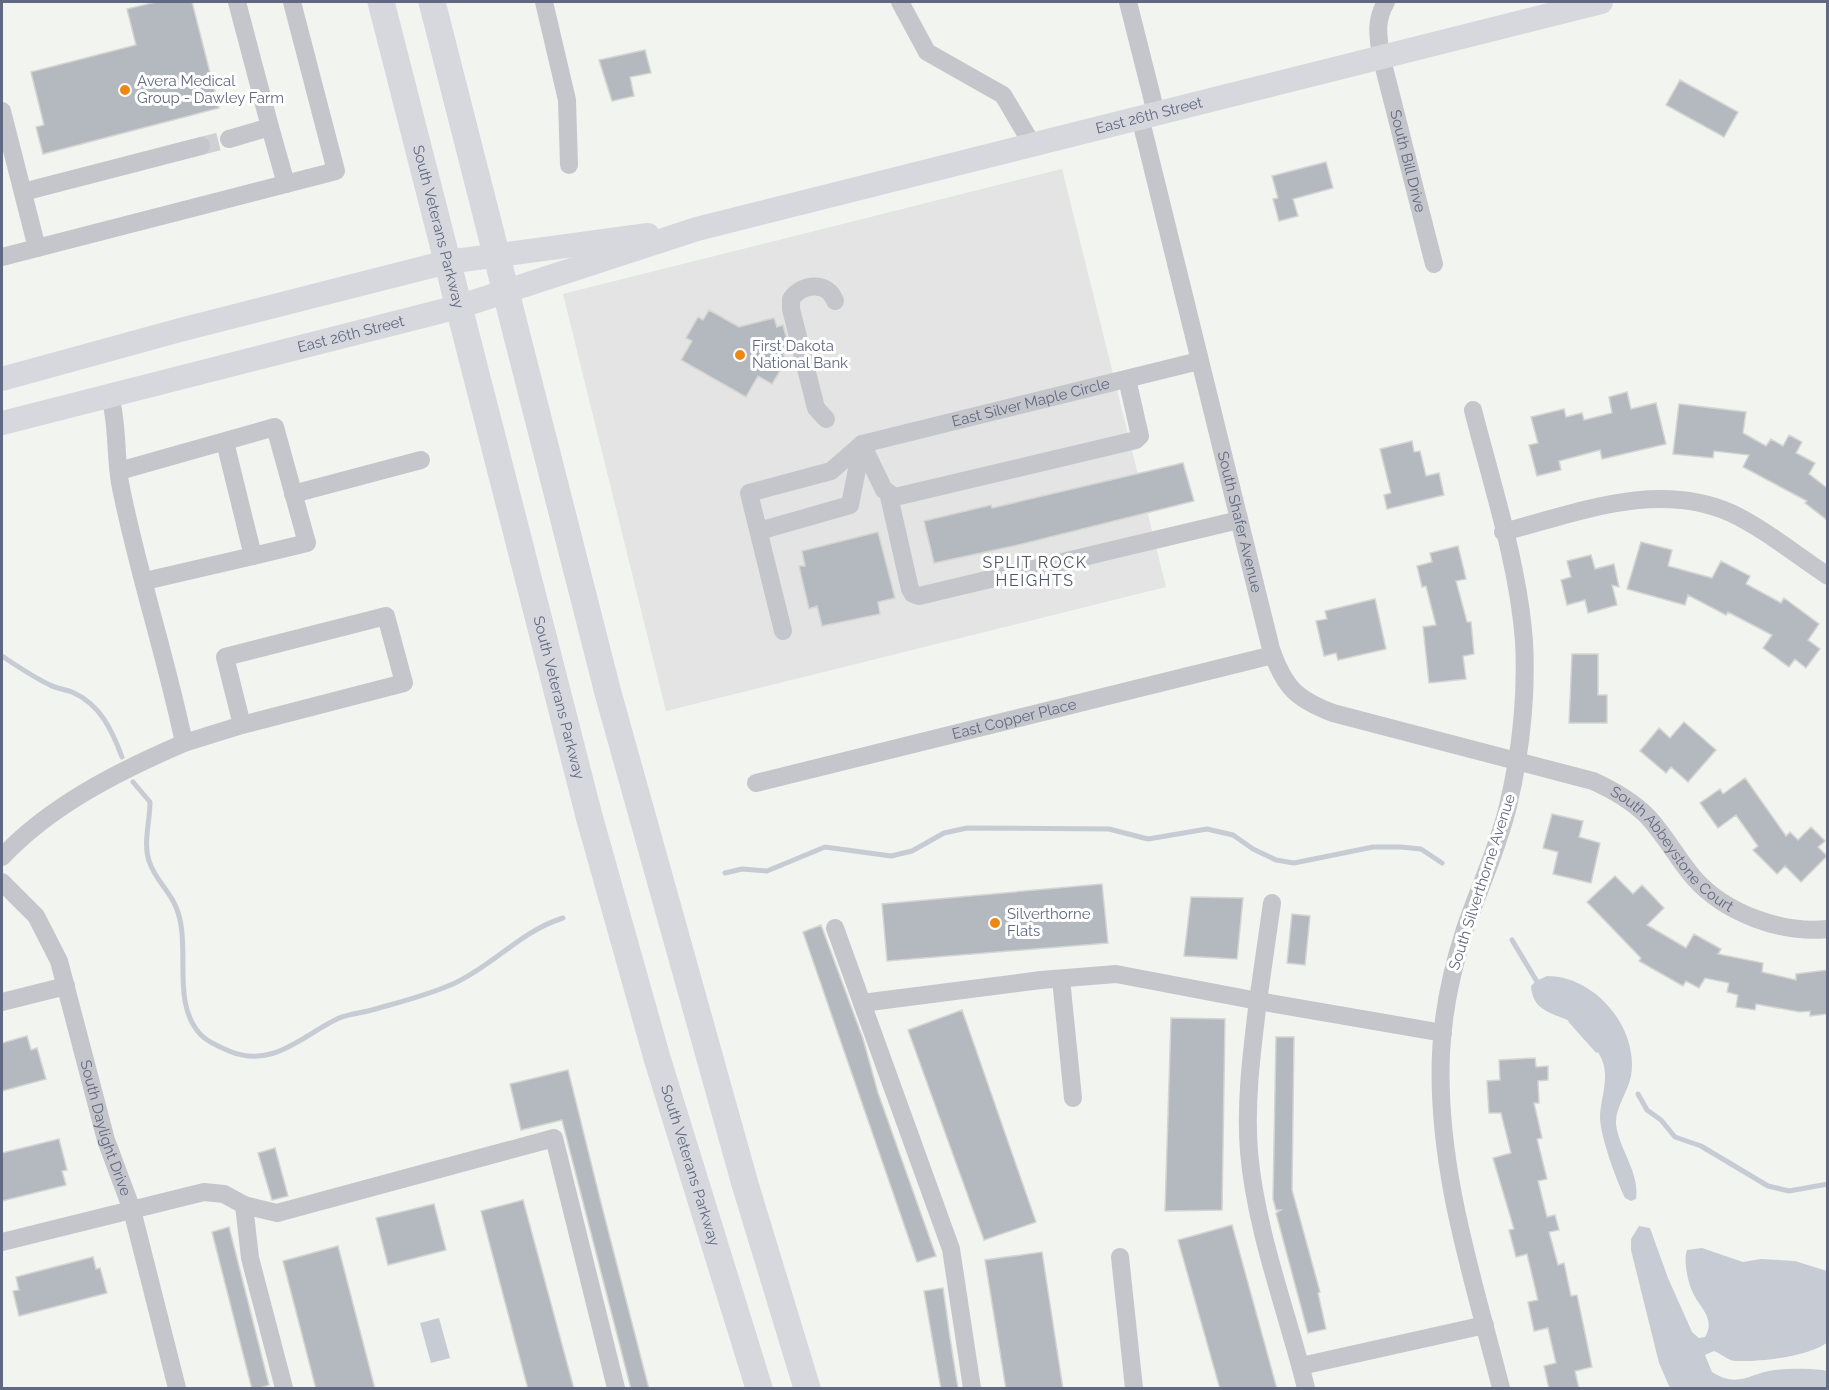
<svg xmlns="http://www.w3.org/2000/svg" width="1829" height="1390" viewBox="0 0 1829 1390" font-family="Raleway,sans-serif">
  <style>
    .built { fill: #e3e4e3 }
    .water { fill: #c7ccd4 }
    .lines { fill: none; stroke-linecap: round; stroke-linejoin: round }
    .stream { stroke: #c7ccd4; stroke-width: 5 }
    .building { fill: #b4b8bf; stroke: #d4d5d2; stroke-width: 1.5 }
    .minor-tunnel { stroke: #ced1d4; stroke-width: 18; stroke-dasharray: 18 9; stroke-linecap: butt }
    .minor { stroke: #c5c6cb; stroke-width: 18 }
    .major { stroke: #d6d8de; stroke-width: 24 }
    .highway { stroke: #d6d8de; stroke-width: 27 }
    .poi-dot { fill: #ee8815; stroke: #fff; stroke-width: 2 }
    .labels { text-anchor: middle; stroke-width: 6; stroke-linejoin: round; paint-order: stroke }
    .poi-label { font-size: 15px; fill: #616982; stroke: #fff; text-anchor: start }
    .street-label { font-size: 15px; fill: #616982; stroke: #fff }
    .neighbourhood-label { font-size: 16px; letter-spacing: 1.5px; fill: #4f5567; stroke: #fff }
  </style>
  <rect width="100%" height="100%" fill="#f2f4ef"/>
  <path class="built" d="M 1062,169 L 1166,587 L 666,711 L 563,294 Z"/>
  <path class="water" d="M 1547,976 C 1596,976 1639,1029 1631,1076 C 1628,1092 1615,1108 1616,1124 C 1619,1150 1640,1172 1636,1199 L 1631,1201 L 1625,1198 C 1616,1179 1601,1139 1600,1118 C 1600,1097 1612,1075 1599,1054 C 1594,1046 1587,1035 1580,1028 C 1562,1012 1533,1017 1531,986 L 1536,981 Z
    M 1639,1226 L 1650,1228 L 1668,1278 L 1692,1332 L 1699,1338 L 1705,1337 C 1716,1319 1700,1308 1693,1293 C 1688,1283 1683,1260 1687,1250 L 1702,1248 L 1743,1262 L 1761,1259 L 1795,1261 L 1827,1271 L 1828,1342 C 1808,1357 1760,1362 1735,1361 C 1727,1360 1722,1354 1714,1351 L 1705,1355 L 1712,1372 C 1739,1389 1749,1373 1775,1370 C 1791,1368 1808,1369 1823,1370 L 1827,1371 L 1827,1387 L 1670,1388 L 1659,1363 L 1631,1250 L 1631,1239 Z
    M 439,1318 L 450,1358 L 431,1363 L 420,1323 Z"/>
  <g class="lines">
    <path class="stream" d="M 2,656 C 17,666 33,677 50,685 C 57,689 65,689 72,692 C 100,704 112,730 122,757
      M 133,782 L 150,802 C 150,821 143,843 149,861 C 158,887 176,893 181,925 C 187,960 174,1007 201,1035 C 209,1043 220,1047 229,1051 C 272,1069 300,1037 337,1019 C 347,1014 361,1013 372,1010 C 400,1002 429,995 455,983 C 494,965 521,931 563,918
      M 725,873 L 742,869 L 767,871 L 825,847 L 891,856 L 912,851 L 944,833 L 967,828 L 1109,829 L 1148,839 L 1207,829 L 1233,835 L 1253,849 L 1276,860 L 1294,863 L 1373,847 L 1401,847 L 1421,849 L 1442,863
      M 1512,940 L 1539,985
      M 1571,1021 L 1597,1050
      M 1638,1094 L 1647,1110 L 1661,1120 L 1675,1137 L 1701,1146 L 1768,1186 L 1789,1191 L 1828,1184"/>
  </g>
  <path class="building" d="M 156,2 L 192,2 L 219,108 L 43,154 L 36,127 L 44,125 L 31,72 L 136,45 L 127,9 Z
    M 645,50 L 651,73 L 630,77 L 634,96 L 612,101 L 599,60 Z
    M 1680,80 L 1738,112 L 1724,137 L 1666,105 Z
    M 1326,162 L 1333,188 L 1293,199 L 1298,216 L 1279,221 L 1273,199 L 1278,198 L 1272,176 Z
    M 709,310 L 739,327 L 774,318 L 777,327 L 783,325 L 790,351 L 783,353 L 786,361 L 772,384 L 758,376 L 746,397 L 681,360 L 692,341 L 686,338 L 698,317 L 703,320 Z
    M 1627,392 L 1631,409 L 1656,403 L 1666,444 L 1602,459 L 1600,450 L 1559,461 L 1561,470 L 1537,476 L 1529,445 L 1538,443 L 1531,417 L 1564,409 L 1566,417 L 1582,413 L 1584,420 L 1612,413 L 1609,397 Z
    M 1679,404 L 1746,412 L 1743,433 L 1766,446 L 1771,439 L 1783,446 L 1789,435 L 1802,442 L 1796,453 L 1815,463 L 1809,474 L 1827,488 L 1827,520 L 1805,503 L 1807,501 L 1743,467 L 1749,455 L 1714,451 L 1713,458 L 1673,454 Z
    M 1412,441 L 1414,452 L 1420,451 L 1426,476 L 1439,473 L 1444,495 L 1387,509 L 1384,495 L 1391,493 L 1380,449 Z
    M 1183,463 L 1194,501 L 1018,545 L 934,563 L 924,521 L 991,505 L 992,508 Z
    M 878,532 L 895,598 L 878,602 L 880,614 L 822,626 L 817,606 L 809,609 L 799,566 L 805,566 L 802,551 Z
    M 1641,542 L 1672,550 L 1668,566 L 1712,578 L 1721,561 L 1750,576 L 1746,584 L 1781,603 L 1784,598 L 1819,624 L 1808,640 L 1820,649 L 1806,668 L 1795,659 L 1789,667 L 1763,648 L 1772,635 L 1728,612 L 1726,615 L 1688,595 L 1685,605 L 1627,589 Z
    M 1458,546 L 1466,579 L 1456,581 L 1467,622 L 1471,622 L 1474,654 L 1463,656 L 1466,679 L 1429,683 L 1423,627 L 1436,625 L 1426,586 L 1422,587 L 1417,566 L 1432,562 L 1430,553 Z
    M 1591,555 L 1595,569 L 1614,564 L 1619,587 L 1612,585 L 1617,605 L 1588,613 L 1585,600 L 1567,605 L 1561,580 L 1571,577 L 1567,561 Z
    M 1375,599 L 1386,649 L 1338,660 L 1336,653 L 1324,656 L 1316,621 L 1327,619 L 1325,611 Z
    M 1572,654 L 1598,654 L 1598,695 L 1607,695 L 1607,723 L 1569,723 Z
    M 1684,722 L 1716,750 L 1688,782 L 1671,767 L 1666,773 L 1640,751 L 1659,728 L 1670,738 Z
    M 1745,778 L 1786,836 L 1790,832 L 1798,840 L 1811,827 L 1825,841 L 1818,847 L 1827,856 L 1801,882 L 1785,866 L 1777,874 L 1753,850 L 1758,846 L 1736,815 L 1718,828 L 1700,803 L 1720,789 L 1723,794 Z
    M 1552,814 L 1583,821 L 1579,837 L 1600,843 L 1591,883 L 1553,874 L 1558,852 L 1543,848 Z
    M 1615,876 L 1633,894 L 1642,885 L 1664,908 L 1647,925 L 1686,948 L 1694,934 L 1721,949 L 1718,954 L 1763,963 L 1762,972 L 1796,980 L 1796,974 L 1827,970 L 1827,1014 L 1810,1016 L 1810,1011 L 1800,1012 L 1756,1004 L 1755,1010 L 1736,1007 L 1738,995 L 1727,992 L 1729,983 L 1705,978 L 1699,988 L 1686,981 L 1683,986 L 1639,961 L 1641,958 L 1587,902 Z
    M 1102,884 L 1108,943 L 887,961 L 882,904 Z
    M 1191,897 L 1243,898 L 1237,959 L 1184,956 Z
    M 1292,914 L 1310,916 L 1305,965 L 1287,963 Z
    M 821,925 L 863,1039 L 878,1093 L 936,1256 L 917,1262 L 803,932 Z
    M 962,1010 L 1036,1222 L 984,1240 L 908,1030 Z
    M 1171,1018 L 1225,1019 L 1222,1210 L 1165,1211 Z
    M 27,1036 L 31,1050 L 37,1048 L 46,1079 L 2,1091 L 2,1043 Z
    M 1276,1037 L 1294,1037 L 1292,1190 L 1320,1292 L 1318,1293 L 1326,1329 L 1308,1333 L 1276,1213 L 1281,1210 L 1276,1210 L 1273,1199 Z
    M 1535,1058 L 1536,1067 L 1548,1066 L 1548,1080 L 1538,1081 L 1539,1103 L 1534,1103 L 1542,1138 L 1537,1139 L 1547,1179 L 1538,1181 L 1547,1217 L 1555,1215 L 1559,1230 L 1549,1232 L 1558,1265 L 1564,1263 L 1571,1296 L 1577,1295 L 1592,1367 L 1575,1371 L 1579,1389 L 1549,1389 L 1544,1366 L 1556,1363 L 1548,1328 L 1534,1331 L 1528,1302 L 1538,1300 L 1527,1254 L 1516,1257 L 1509,1230 L 1514,1229 L 1493,1158 L 1511,1153 L 1501,1113 L 1489,1113 L 1487,1081 L 1500,1080 L 1499,1060 Z
    M 568,1070 L 601,1203 L 649,1389 L 631,1389 L 562,1120 L 521,1130 L 510,1084 Z
    M 59,1139 L 67,1170 L 62,1171 L 66,1185 L 2,1201 L 2,1153 Z
    M 275,1148 L 288,1196 L 272,1200 L 258,1153 Z
    M 523,1200 L 574,1389 L 528,1389 L 481,1211 Z
    M 434,1204 L 446,1250 L 388,1265 L 376,1218 Z
    M 1232,1225 L 1277,1389 L 1220,1389 L 1178,1240 Z
    M 229,1227 L 269,1385 L 257,1389 L 252,1389 L 212,1232 Z
    M 338,1246 L 375,1389 L 316,1389 L 283,1261 Z
    M 1042,1252 L 1063,1389 L 1006,1389 L 985,1260 Z
    M 93,1257 L 96,1269 L 100,1268 L 107,1293 L 19,1316 L 13,1291 L 19,1290 L 16,1277 Z
    M 943,1288 L 950,1338 L 958,1389 L 941,1389 L 924,1291 Z"/>
  <g class="lines">
    <path class="minor-tunnel" d="M 201,146 L 229,139"/>
    <g class="minor">
      <path d="M 237,2 L 270,127"/>
      <path d="M 544,2 L 567,100 L 569,165"/>
      <path d="M 900,2 L 927,52 L 1003,95 L 1032,144"/>
      <path d="M 1128,2 L 1156,113"/>
      <path id="s1" d="M 1386,2 C 1375,21 1378,35 1381,56 L 1434,264"/>
      <path d="M 2,111 L 37,248 L 2,257"/>
      <path id="s2" d="M 1140,117 L 1271,649 C 1284,687 1296,699 1333,713 L 1593,781 C 1613,790 1631,800 1647,816 C 1665,835 1677,858 1694,878 C 1725,913 1781,934 1828,929"/>
      <path d="M 229,139 L 270,127 L 286,184"/>
      <path d="M 23,192 L 201,146"/>
      <path d="M 37,248 L 336,171 L 292,2"/>
      <path d="M 1473,410 C 1492,485 1518,563 1524,641 C 1527,697 1521,751 1508,806 C 1498,848 1479,888 1465,929 C 1452,969 1443,1011 1441,1053 C 1436,1168 1473,1278 1501,1388"/>
      <path d="M 826,419 L 816,408 L 791,309 L 791,299 C 802,283 828,281 835,301"/>
      <path d="M 862,444 L 884,490 L 895,497 L 1136,440 L 1140,436 L 1127,379"/>
      <path d="M 119,471 L 275,427 L 307,543 L 253,556 L 225,442"/>
      <path d="M 888,492 L 910,589 L 913,594 L 919,596 L 1239,520"/>
      <path d="M 293,494 L 421,460"/>
      <path d="M 759,531 L 850,505 L 862,444"/>
      <path d="M 1503,532 C 1577,513 1657,480 1731,513 C 1765,529 1796,555 1828,576"/>
      <path d="M 145,581 L 253,556"/>
      <path id="s3" d="M 783,631 L 749,493 L 831,471 L 862,444 L 1199,361"/>
      <path d="M 184,743 L 242,725 L 404,683 L 386,616 L 225,657 L 242,725"/>
      <path id="s4" d="M 756,783 L 1273,655"/>
      <path d="M 2,857 C 51,805 119,771 184,743 C 166,656 137,570 120,483 C 115,454 118,425 110,396"/>
      <path id="s5" d="M 2,882 L 36,916 L 59,961 L 106,1140 L 132,1210 L 177,1388"/>
      <path d="M 1272,903 L 1258,1001 L 1443,1033"/>
      <path d="M 835,928 L 862,1003"/>
      <path d="M 1061,979 L 1073,1098"/>
      <path d="M 2,1002 L 66,986"/>
      <path d="M 2,1242 L 204,1192 L 224,1194 L 244,1205"/>
      <path d="M 1120,1257 L 1134,1388"/>
      <path d="M 1301,1366 L 1485,1325"/>
      <path d="M 284,1388 L 250,1258 L 244,1205 L 277,1213 L 554,1138 L 616,1388"/>
      <path d="M 972,1388 L 951,1249 L 862,1003 L 1041,980 L 1116,974 L 1258,1001 C 1252,1050 1245,1102 1249,1152 C 1256,1232 1287,1311 1306,1388"/>
    </g>
    <g class="major">
      <path d="M 2,379 L 180,330 L 447,262 L 648,235"/>
      <path id="s6" d="M 2,423 L 458,307 L 697,229 L 1601,2"/>
    </g>
    <g class="highway">
      <path id="s7" d="M 381,2 L 589,816 L 657,1058 L 759,1388"/>
      <path d="M 432,2 L 608,693 L 745,1184 L 807,1388"/>
    </g>
  </g>
  <g class="poi-dot">
    <circle cx="125" cy="90" r="6"/>
    <circle cx="740" cy="355" r="6"/>
    <circle cx="995" cy="923" r="6"/>
  </g>
  <g class="labels">
    <g class="poi-label">
      <text x="137" y="86">Avera Medical<tspan x="137" dy="17">Group - Dawley Farm</tspan></text>
      <text x="752" y="351">First Dakota<tspan x="752" dy="17">National Bank</tspan></text>
      <text x="1007" y="919">Silverthorne<tspan x="1007" dy="17">Flats</tspan></text>
    </g>
    <g class="street-label">
      <text dy="5" stroke="none"><textPath href="#s6" startOffset="1188">East 26th Street</textPath></text>
      <text dy="5" stroke="none"><textPath href="#s1" startOffset="164">South Bill Drive</textPath></text>
      <text dy="5" stroke="none"><textPath href="#s7" startOffset="232">South Veterans Parkway</textPath></text>
      <text dy="5" stroke="none"><textPath href="#s6" startOffset="360">East 26th Street</textPath></text>
      <text dy="5" stroke="none"><textPath href="#s3" startOffset="442">East Silver Maple Circle</textPath></text>
      <text dy="5" stroke="none"><textPath href="#s2" startOffset="417">South Shafer Avenue</textPath></text>
      <text dy="5" stroke="none"><textPath href="#s7" startOffset="718">South Veterans Parkway</textPath></text>
      <text dy="5" stroke="none"><textPath href="#s4" startOffset="266">East Copper Place</textPath></text>
      <text dy="5" stroke="none"><textPath href="#s2" startOffset="1016">South Abbeystone Court</textPath></text>
      <text transform="translate(1482 882) rotate(-72)" y="5">South Silverthorne Avenue</text>
      <text dy="5" stroke="none"><textPath href="#s5" startOffset="272">South Daylight Drive</textPath></text>
      <text dy="5" stroke="none"><textPath href="#s7" startOffset="1204">South Veterans Parkway</textPath></text>
    </g>
    <g class="neighbourhood-label">
      <text x="1035" y="568">SPLIT ROCK<tspan x="1035" dy="18">HEIGHTS</tspan></text>
    </g>
  </g>
  <rect width="1829" height="1390" fill="none" stroke="#616982" stroke-width="6"/>
</svg>
